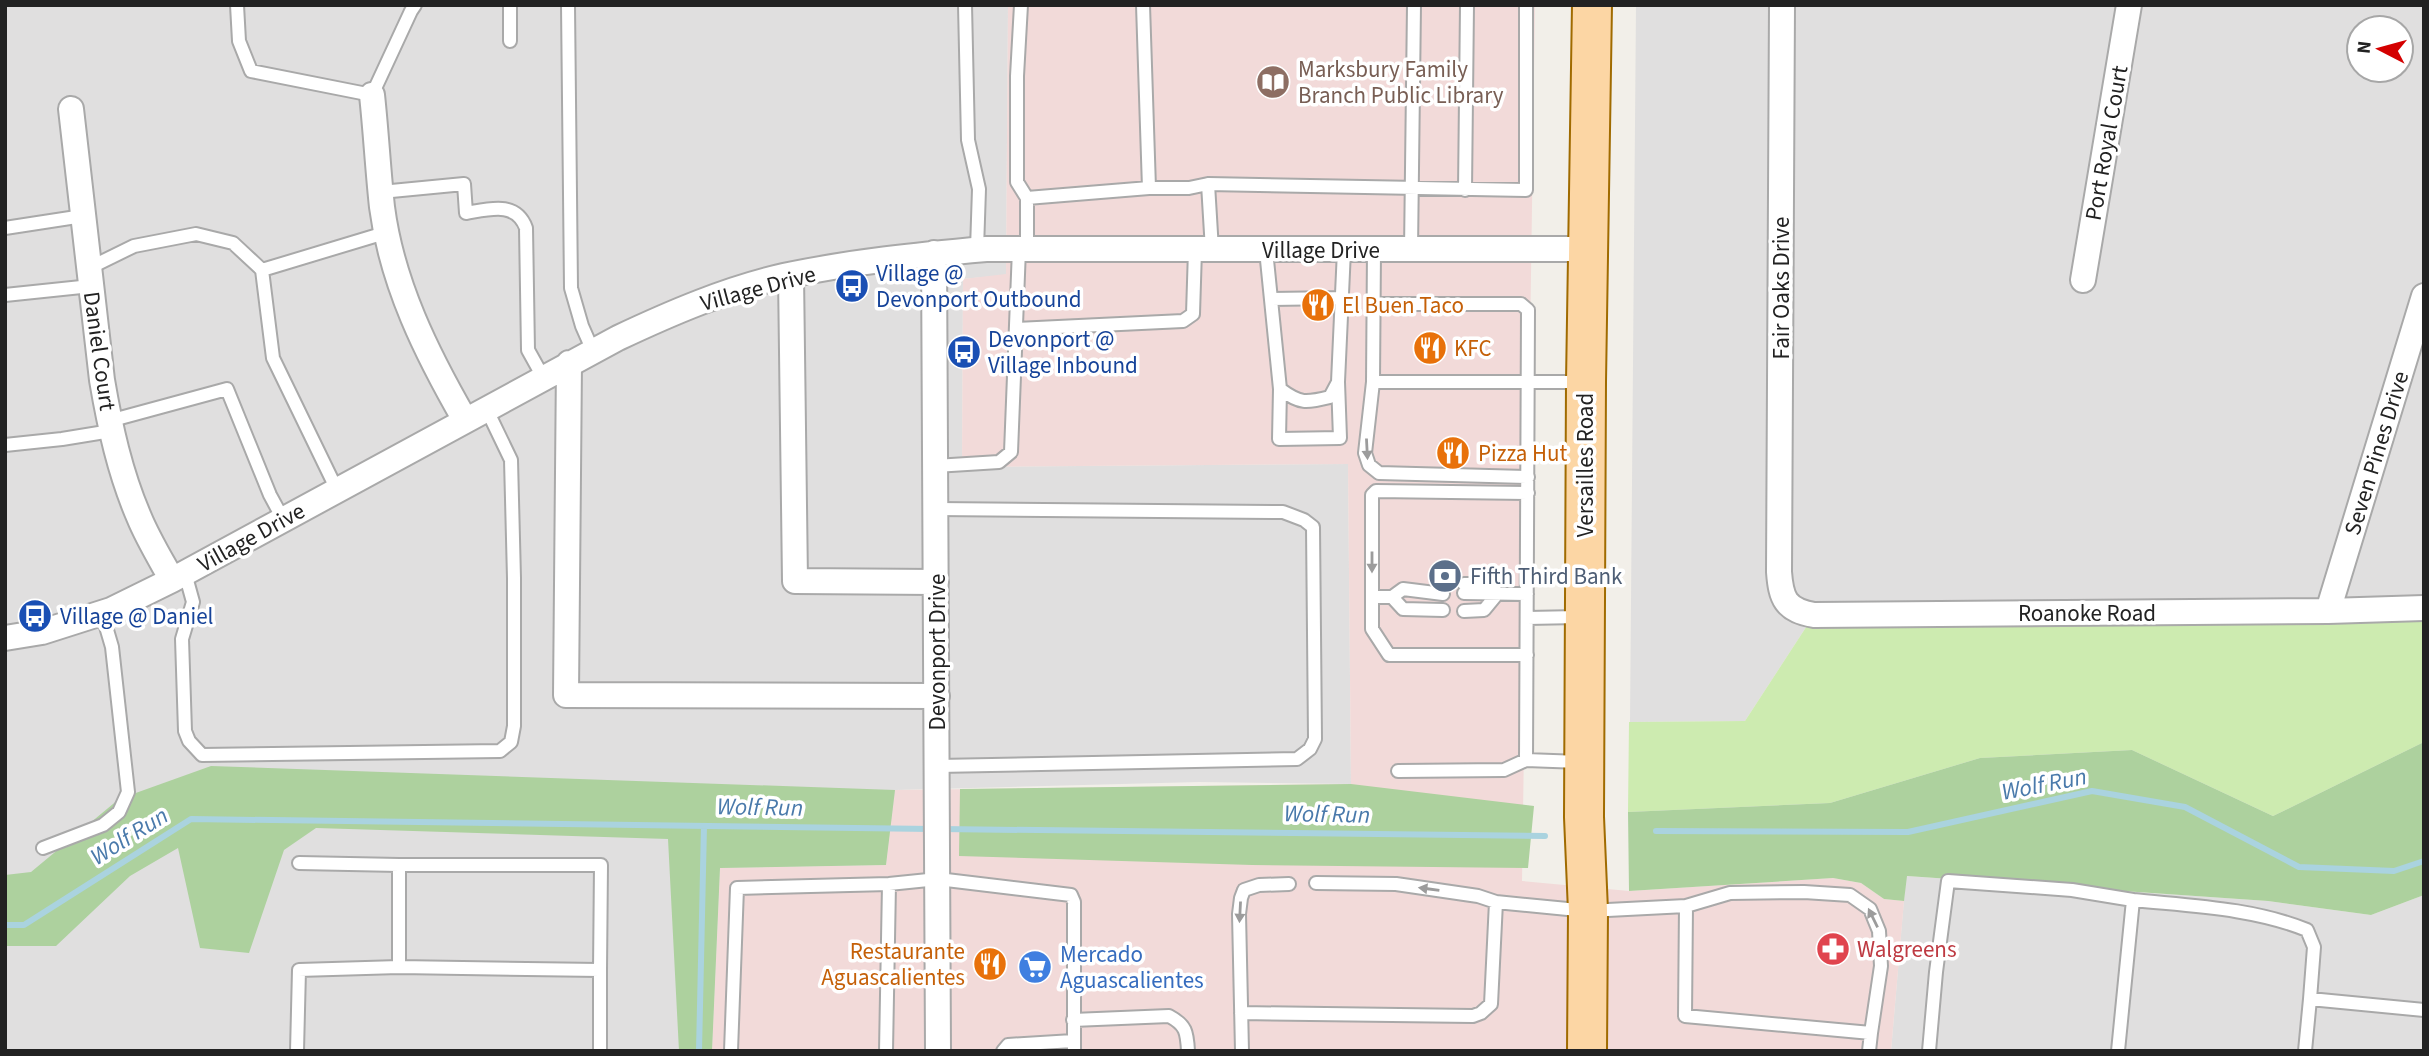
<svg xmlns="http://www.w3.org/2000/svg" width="2429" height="1056" viewBox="0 0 2429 1056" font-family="'Source Sans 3',sans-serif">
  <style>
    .residential { fill: #e0dfdf; fill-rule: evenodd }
    .commercial { fill: #f2dad9 }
    .grass { fill: #cdebb0 }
    .forest { fill: #add19e }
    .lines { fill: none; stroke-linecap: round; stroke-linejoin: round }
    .stream { stroke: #aad3df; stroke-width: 6 }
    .lane-casing { stroke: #a9a9a9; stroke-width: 16 }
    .street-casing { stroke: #a9a9a9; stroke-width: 28 }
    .primary-casing { stroke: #a06b00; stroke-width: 42 }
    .lane { stroke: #fff; stroke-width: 12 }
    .street { stroke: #fff; stroke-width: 24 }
    .primary { stroke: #fcd6a4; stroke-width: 38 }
    .oneway { fill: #9c9c9c }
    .labels { text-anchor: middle; stroke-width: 7; stroke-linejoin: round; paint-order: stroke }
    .education-label { font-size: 23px; fill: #785e54; stroke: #fff; text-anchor: start }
    .street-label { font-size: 23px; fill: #222; stroke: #fff }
    .transit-label { font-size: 23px; fill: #164399; stroke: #fff; text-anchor: start }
    .food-label { font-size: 23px; fill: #c56008; stroke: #fff; text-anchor: start }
    .service-label { font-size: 23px; fill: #4e5e75; stroke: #fff; text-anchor: start }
    .health-label { font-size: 23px; fill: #be3a42; stroke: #fff; text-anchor: start }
    .shop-label { font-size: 23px; fill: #366cbe; stroke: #fff; text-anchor: start }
    .water-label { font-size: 24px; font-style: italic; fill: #4a7aab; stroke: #fff }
  </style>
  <rect width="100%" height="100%" fill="#f2efe9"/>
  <path class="residential" d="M 5,5 L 1008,5 L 1006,275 L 963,279 L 962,467 L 1348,464 L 1351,784 L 1199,782 L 896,790 L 886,865 L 720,868 L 712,1051 L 5,1051 Z
    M 1636,5 L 2424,5 L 2424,610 L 1814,615 L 1745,721 L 1630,722 ZM 2359,28 L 2401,28 L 2401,70 L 2359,70 Z
    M 1906,876 L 2268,901 L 2371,915 L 2424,895 L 2424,1051 L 1891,1051 Z"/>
  <path class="commercial" d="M 1008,5 L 1535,5 L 1522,881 L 1629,891 L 1833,878 L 1861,883 L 1884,899 L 1904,901 L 1891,1051 L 712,1051 L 720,868 L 886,865 L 895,790 L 1351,784 L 1348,464 L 962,467 L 963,279 L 1006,274 Z"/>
  <path class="grass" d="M 2424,610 L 2424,742 L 2273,816 L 2132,750 L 1980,758 L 1830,803 L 1628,812 L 1629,722 L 1745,721 L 1814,615 Z"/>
  <path class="forest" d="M 2424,742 L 2424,895 L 2371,915 L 2268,901 L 1907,876 L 1904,901 L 1884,899 L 1861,883 L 1833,878 L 1629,891 L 1628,812 L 1830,803 L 1980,758 L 2132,750 L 2273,816 Z
    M 211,766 L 895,790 L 886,865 L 720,868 L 712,1051 L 679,1051 L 668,839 L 316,828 L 284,850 L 249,953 L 200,948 L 178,848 L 130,876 L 56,946 L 5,946 L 5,875 L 31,872 L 119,799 Z
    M 1351,784 L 1534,806 L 1528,868 L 1252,865 L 959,856 L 960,789 Z"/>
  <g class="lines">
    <path class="stream" d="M 942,829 L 1545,836
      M 1656,831 L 1908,832 L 2092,791 L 2185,807 L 2299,867 L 2394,871 L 2424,861
      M 5,925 L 24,925 L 191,819 L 931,829
      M 699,1051 L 704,826"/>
    <g class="lane-casing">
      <path id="lane" d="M 237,5 L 239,41 L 251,71 L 372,95 L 411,11 L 415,5
        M 510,5 L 510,41
        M 568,5 L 571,288 L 582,326 L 593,351
        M 965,5 L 968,140 L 979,189 L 977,249
        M 1021,5 L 1017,76 L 1017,182 L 1027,198
        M 1143,5 L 1149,188
        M 1208,184 L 1212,250
        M 1465,190 L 1467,5
        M 381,192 L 464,184 L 466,213 C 490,209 516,201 526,228 L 528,350 L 543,377
        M 5,228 L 83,216
        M 1027,249 L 1027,198 L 1149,188 L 1189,188 L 1208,184 L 1526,190 L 1526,5
        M 1266,250 L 1280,389 L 1279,439 L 1340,438 L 1338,382
        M 1374,250 L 1373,382 L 1582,382
        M 1411,250 L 1414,5
        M 89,268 L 134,246 L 196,234 L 233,243 L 262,270
        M 5,295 L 91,286
        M 1271,299 L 1341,298
        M 1374,304 L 1521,304 L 1528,310 L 1526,760
        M 1016,329 L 1183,321 L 1193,314 L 1195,250
        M 1373,382 L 1365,453 L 1369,465 L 1379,473 L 1528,477
        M 1280,389 C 1300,404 1306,403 1330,397 L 1338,382 L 1344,250
        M 109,421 L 227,389 L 270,495 L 283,519
        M 5,445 L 62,439 L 111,431
        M 935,466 L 999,462 L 1011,452 L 1019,249
        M 337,490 L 273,358 L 262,270 L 388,232
        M 936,509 L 1283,512 L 1304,520 L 1313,527 L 1315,739 L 1310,749 L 1297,759 L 938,766
        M 185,573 L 193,602 L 182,639 L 185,731 L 189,741 L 202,755 L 500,751 L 511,742 L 514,726 L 514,578 L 511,460 L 486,408
        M 1464,584 L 1484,584 L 1498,593 L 1484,610 L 1464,611
        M 1464,593 L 1527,594
        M 1372,597 L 1392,597 L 1403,589 L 1443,594
        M 1392,597 L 1403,609 L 1443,610
        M 1527,618 L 1579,617
        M 1527,655 L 1389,655 L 1372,629 L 1372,495 L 1376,491 L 1528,493
        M 1398,771 L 1504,770 L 1526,760 L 1580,762
        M 43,848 L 103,825 L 119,812 L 128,792 L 112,647 L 102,613
        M 299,863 L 399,865
        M 1316,883 L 1396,884 L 1478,896 L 1496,902 L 1588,911 L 1686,906 L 1685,1016 L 1871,1033 L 1869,1051
        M 1686,906 L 1730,893 L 1804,892 L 1850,895 L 1870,909 L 1879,931 L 1881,966 L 1871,1033
        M 399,967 L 399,865 L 601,865 L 600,970
        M 1241,1013 L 1473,1016 L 1481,1013 L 1491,1004 L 1496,902
        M 1073,1020 L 1169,1016 C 1186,1025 1187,1032 1188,1051
        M 297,1051 L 299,970 L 399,967 L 600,970 L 600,1051
        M 731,1051 L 737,888 L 889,884 L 938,879 L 1071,895 L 1074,902 L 1074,1051
        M 886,1051 L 889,884
        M 1003,1051 L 1008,1045 L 1073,1041
        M 1242,1051 L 1239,914 L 1241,898 L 1244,890 L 1259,885 L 1289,884
        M 1929,1051 L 1936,972 L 1948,881 L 2072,890 L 2133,900
        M 2118,1051 L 2133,900 C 2191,906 2253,908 2307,930 L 2314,947 L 2310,999
        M 2305,1051 L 2310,999 L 2424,1010"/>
    </g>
    <g class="street-casing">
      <path id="street" d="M 1782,5 L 1779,572 C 1781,598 1785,610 1814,615 L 2328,611 L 2424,608
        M 372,95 C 376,132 378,170 382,207 C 392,284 427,354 465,420
        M 71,109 L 102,380 C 110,427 120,473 139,517 C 148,539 161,560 172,580
        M 934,253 L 938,1051
        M 791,275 L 795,581 L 936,582
        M 2083,280 L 2129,5
        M 569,363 L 566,695 L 937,696
        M 2328,611 L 2424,296
        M 5,638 L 42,632 L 111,610 L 172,580 L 618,338 C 671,313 727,289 784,276 C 850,262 918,255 986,249 L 1588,249"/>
    </g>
    <g class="primary-casing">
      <path id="primary" d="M 1587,1051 L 1588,911 L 1584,817 L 1586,382 L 1592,5"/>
    </g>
    <use href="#lane" class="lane"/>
    <use href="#street" class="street"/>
    <use href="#primary" class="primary"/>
  </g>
  <defs><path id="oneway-solid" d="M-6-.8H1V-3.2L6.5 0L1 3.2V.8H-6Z" transform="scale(1.75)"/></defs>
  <g class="oneway">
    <use href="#oneway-solid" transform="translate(1367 449) rotate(87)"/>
    <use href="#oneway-solid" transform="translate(1372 562) rotate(90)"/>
    <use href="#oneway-solid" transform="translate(1429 889) rotate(-172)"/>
    <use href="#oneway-solid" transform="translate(1240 912) rotate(93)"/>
    <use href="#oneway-solid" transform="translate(1873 918) rotate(-116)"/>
  </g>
  <defs>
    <g id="library-disc" transform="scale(1.75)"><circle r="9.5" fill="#8d6e63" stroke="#fff"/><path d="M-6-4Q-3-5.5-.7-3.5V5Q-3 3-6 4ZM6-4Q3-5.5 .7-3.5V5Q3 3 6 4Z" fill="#fff"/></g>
    <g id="bus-disc" transform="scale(1.75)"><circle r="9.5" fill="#1a4fb4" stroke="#fff"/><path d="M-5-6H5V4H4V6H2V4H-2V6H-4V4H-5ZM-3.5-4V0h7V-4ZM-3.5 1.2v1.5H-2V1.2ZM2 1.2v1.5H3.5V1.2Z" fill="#fff"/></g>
    <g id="restaurant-disc" transform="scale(1.75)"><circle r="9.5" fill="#e8710a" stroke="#fff"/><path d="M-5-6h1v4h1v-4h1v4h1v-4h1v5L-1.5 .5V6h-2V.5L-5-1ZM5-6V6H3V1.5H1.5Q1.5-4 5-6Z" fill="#fff"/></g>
    <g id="bank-disc" transform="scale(1.75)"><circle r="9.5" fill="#5c6f8a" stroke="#fff"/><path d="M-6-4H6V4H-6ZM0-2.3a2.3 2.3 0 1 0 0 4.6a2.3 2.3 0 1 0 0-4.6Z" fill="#fff"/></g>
    <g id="pharmacy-disc" transform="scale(1.75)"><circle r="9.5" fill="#e0444e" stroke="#fff"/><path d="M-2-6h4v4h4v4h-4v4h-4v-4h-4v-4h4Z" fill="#fff"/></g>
    <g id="supermarket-disc" transform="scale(1.75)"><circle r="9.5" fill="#3f7fe0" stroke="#fff"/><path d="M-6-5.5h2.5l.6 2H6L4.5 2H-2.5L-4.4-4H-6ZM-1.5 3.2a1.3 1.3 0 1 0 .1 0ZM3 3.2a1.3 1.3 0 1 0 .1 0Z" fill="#fff"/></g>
  </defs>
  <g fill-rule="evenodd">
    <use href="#library-disc" x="1273" y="82"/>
    <use href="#bus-disc" x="852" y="286"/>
    <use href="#restaurant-disc" x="1318" y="305"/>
    <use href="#restaurant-disc" x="1430" y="348"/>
    <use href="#bus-disc" x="964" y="352"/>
    <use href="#restaurant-disc" x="1453" y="453"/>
    <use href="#bank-disc" x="1445" y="576"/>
    <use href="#bus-disc" x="35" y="616"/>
    <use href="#pharmacy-disc" x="1833" y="949"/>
    <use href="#restaurant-disc" x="990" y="964"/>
    <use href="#supermarket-disc" x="1035" y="967"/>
  </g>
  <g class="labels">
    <g class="education-label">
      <text x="1298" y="77">Marksbury Family<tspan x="1298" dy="26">Branch Public Library</tspan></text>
    </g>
    <g class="street-label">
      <text transform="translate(2106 143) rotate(-80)" y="8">Port Royal Court</text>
      <text x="1321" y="258">Village Drive</text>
      <text transform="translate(758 288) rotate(-15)" y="8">Village Drive</text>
      <text transform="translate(1781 288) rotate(-90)" y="8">Fair Oaks Drive</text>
      <text transform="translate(100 351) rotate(82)" y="8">Daniel Court</text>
      <text transform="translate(2376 453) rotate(-73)" y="8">Seven Pines Drive</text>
      <text transform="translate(1585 465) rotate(-90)" y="8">Versailles Road</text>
      <text transform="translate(251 537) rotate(-29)" y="8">Village Drive</text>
      <text x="2087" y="621">Roanoke Road</text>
      <text transform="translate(937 652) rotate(-90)" y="8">Devonport Drive</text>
    </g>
    <g class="transit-label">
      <text x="876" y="281">Village @<tspan x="876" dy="26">Devonport Outbound</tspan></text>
      <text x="988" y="347">Devonport @<tspan x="988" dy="26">Village Inbound</tspan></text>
      <text x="60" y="624">Village @ Daniel</text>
    </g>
    <g class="food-label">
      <text x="1342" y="313">El Buen Taco</text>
      <text x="1454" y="356">KFC</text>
      <text x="1478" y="461">Pizza Hut</text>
      <text x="965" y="959" text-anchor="end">Restaurante<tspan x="965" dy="26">Aguascalientes</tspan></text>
    </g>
    <g class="service-label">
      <text x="1470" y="584">Fifth Third Bank</text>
    </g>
    <g class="health-label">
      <text x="1857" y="957">Walgreens</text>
    </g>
    <g class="shop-label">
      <text x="1060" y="962">Mercado<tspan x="1060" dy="26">Aguascalientes</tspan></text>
    </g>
    <g class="water-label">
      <text transform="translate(2044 784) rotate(-11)" y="8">Wolf Run</text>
      <text transform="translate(760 807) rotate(1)" y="8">Wolf Run</text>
      <text transform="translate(1327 814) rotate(1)" y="8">Wolf Run</text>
      <text transform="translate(129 836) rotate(-32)" y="8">Wolf Run</text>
    </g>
  </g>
  <rect width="2429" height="1056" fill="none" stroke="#222222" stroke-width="14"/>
  <g transform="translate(2380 49) rotate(276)"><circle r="33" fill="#ffffff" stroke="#a7a7a7" stroke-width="2"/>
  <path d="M0-5L12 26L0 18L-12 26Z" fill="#d40000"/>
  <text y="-10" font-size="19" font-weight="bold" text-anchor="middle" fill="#222222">N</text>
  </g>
</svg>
